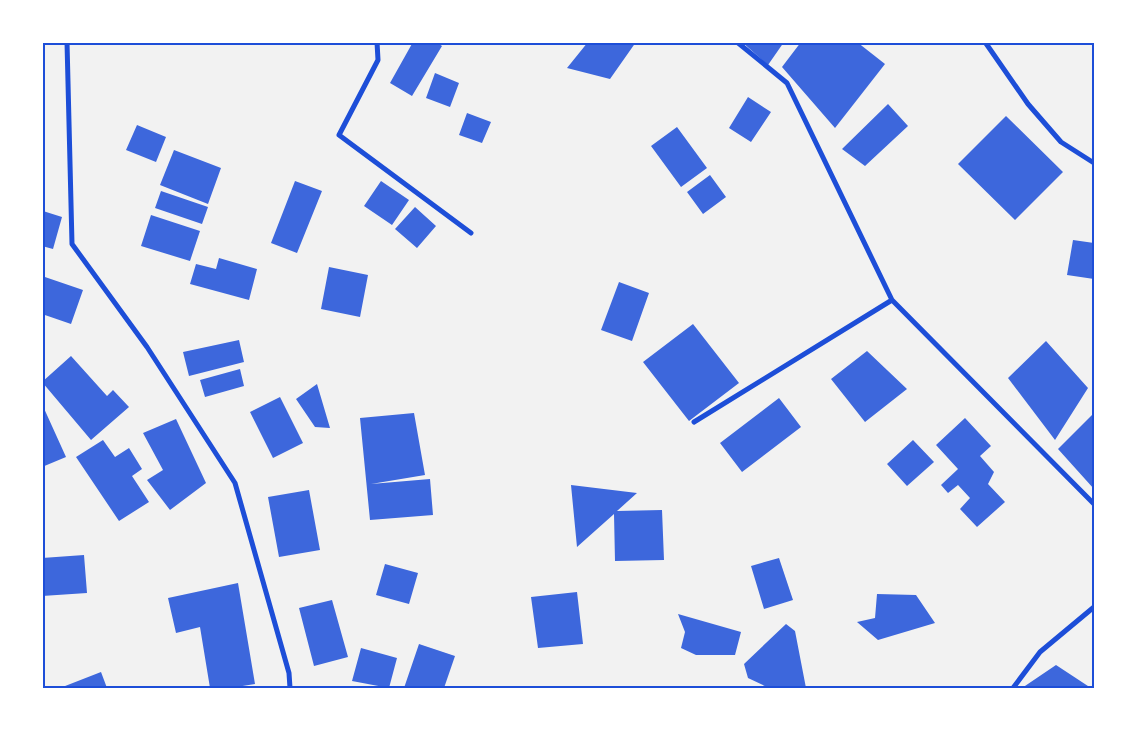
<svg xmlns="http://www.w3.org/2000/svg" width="1137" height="731" viewBox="0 0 1137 731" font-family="'PT Sans Narrow',sans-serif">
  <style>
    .building { fill: #3d67dc }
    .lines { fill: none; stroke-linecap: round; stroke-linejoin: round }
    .minor { stroke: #1d4ed8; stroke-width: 5 }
    .neatline { fill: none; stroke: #1d4ed8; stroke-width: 2 }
  </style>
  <rect width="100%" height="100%" fill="#f2f2f2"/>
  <path class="building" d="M 413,42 L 436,42 L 442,46 L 412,96 L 390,83 Z
    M 588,42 L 636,42 L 610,79 L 567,68 Z
    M 742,42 L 784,42 L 768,65 Z
    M 801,42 L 857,42 L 885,64 L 835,128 L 782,67 Z
    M 435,73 L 459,83 L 450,107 L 426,98 Z
    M 748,97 L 771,112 L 751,142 L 729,128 Z
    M 888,104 L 908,126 L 865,166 L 842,149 Z
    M 467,113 L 491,122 L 482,143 L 459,135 Z
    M 1006,116 L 1063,172 L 1015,220 L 958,164 Z
    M 137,125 L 166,137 L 156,162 L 126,150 Z
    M 677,127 L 707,168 L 681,187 L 651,146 Z
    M 174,150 L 221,168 L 208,204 L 160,185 Z
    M 710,175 L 726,197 L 703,214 L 687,192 Z
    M 295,181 L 322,191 L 297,253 L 271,243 Z
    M 381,181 L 409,200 L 392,225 L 364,206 Z
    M 161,191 L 208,207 L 202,224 L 155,208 Z
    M 415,207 L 436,226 L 417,248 L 395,229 Z
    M 43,211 L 62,217 L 53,249 L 42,246 Z
    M 151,215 L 200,231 L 190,261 L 141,246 Z
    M 1073,240 L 1094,243 L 1094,279 L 1067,275 Z
    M 219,258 L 257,269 L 249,300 L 190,284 L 196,264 L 216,269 Z
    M 329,267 L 368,275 L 360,317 L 321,309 Z
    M 42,276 L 83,290 L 71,324 L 42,314 Z
    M 619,282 L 649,293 L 632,341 L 601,330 Z
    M 693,324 L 739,383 L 689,421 L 643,362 Z
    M 239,340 L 244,362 L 189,376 L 183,352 Z
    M 1046,341 L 1088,388 L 1055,440 L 1008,378 Z
    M 867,351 L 907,389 L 865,422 L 831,379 Z
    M 71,356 L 107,396 L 113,390 L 129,407 L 91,440 L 42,382 Z
    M 240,369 L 244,386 L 205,397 L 200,380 Z
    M 317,384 L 330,428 L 315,427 L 296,399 Z
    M 280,397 L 303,443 L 273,458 L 250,412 Z
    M 779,398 L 801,427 L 742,472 L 720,443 Z
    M 42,404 L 66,457 L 42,467 Z
    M 414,413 L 425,475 L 371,484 L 430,479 L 433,515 L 370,520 L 360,418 Z
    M 1094,413 L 1094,489 L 1058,449 Z
    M 965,418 L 991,446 L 980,456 L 994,472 L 988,484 L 1005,502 L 977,527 L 960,509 L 970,498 L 958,485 L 948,493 L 941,485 L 958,469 L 936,445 Z
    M 176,419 L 206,483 L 170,510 L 147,480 L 163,470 L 143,433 Z
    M 103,440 L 115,457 L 129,448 L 142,469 L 132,476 L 149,502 L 119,521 L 76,457 Z
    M 913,440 L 934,462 L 907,486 L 887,464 Z
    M 571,485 L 637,493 L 617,511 L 662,510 L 664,560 L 615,561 L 614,514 L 577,547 Z
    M 309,490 L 320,550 L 279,557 L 268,497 Z
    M 84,555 L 87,593 L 42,596 L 42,558 Z
    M 779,558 L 793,600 L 764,609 L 751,566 Z
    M 385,564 L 418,573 L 409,604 L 376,595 Z
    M 238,583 L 255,684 L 230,688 L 210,688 L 200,627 L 176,633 L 168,598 Z
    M 577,592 L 583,644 L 538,648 L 531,597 Z
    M 877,594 L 916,595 L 935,623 L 878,640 L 857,622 L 875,618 Z
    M 332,600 L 348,657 L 314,666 L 299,608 Z
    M 678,614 L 741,632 L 735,655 L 696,655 L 681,648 L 685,632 Z
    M 786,624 L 795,631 L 806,688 L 769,688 L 748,678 L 744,664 Z
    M 419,644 L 455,656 L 444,688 L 404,688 Z
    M 361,648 L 397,658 L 389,688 L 352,681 Z
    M 1056,665 L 1091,688 L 1022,688 Z
    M 101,672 L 107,688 L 60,688 Z"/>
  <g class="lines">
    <path class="minor" d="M 67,42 L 72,244 L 147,347 L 235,483 L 289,673 L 290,688
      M 377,42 L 378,60 L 339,135 L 471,233
      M 737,42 L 787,83 L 892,300 L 1094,504
      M 985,42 L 1028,104 L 1061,142 L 1094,163
      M 694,422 L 892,300
      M 1013,688 L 1040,652 L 1094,607"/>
  </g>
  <rect width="1137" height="731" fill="none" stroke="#ffffff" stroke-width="88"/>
  <rect x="44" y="44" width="1049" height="643" class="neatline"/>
</svg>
